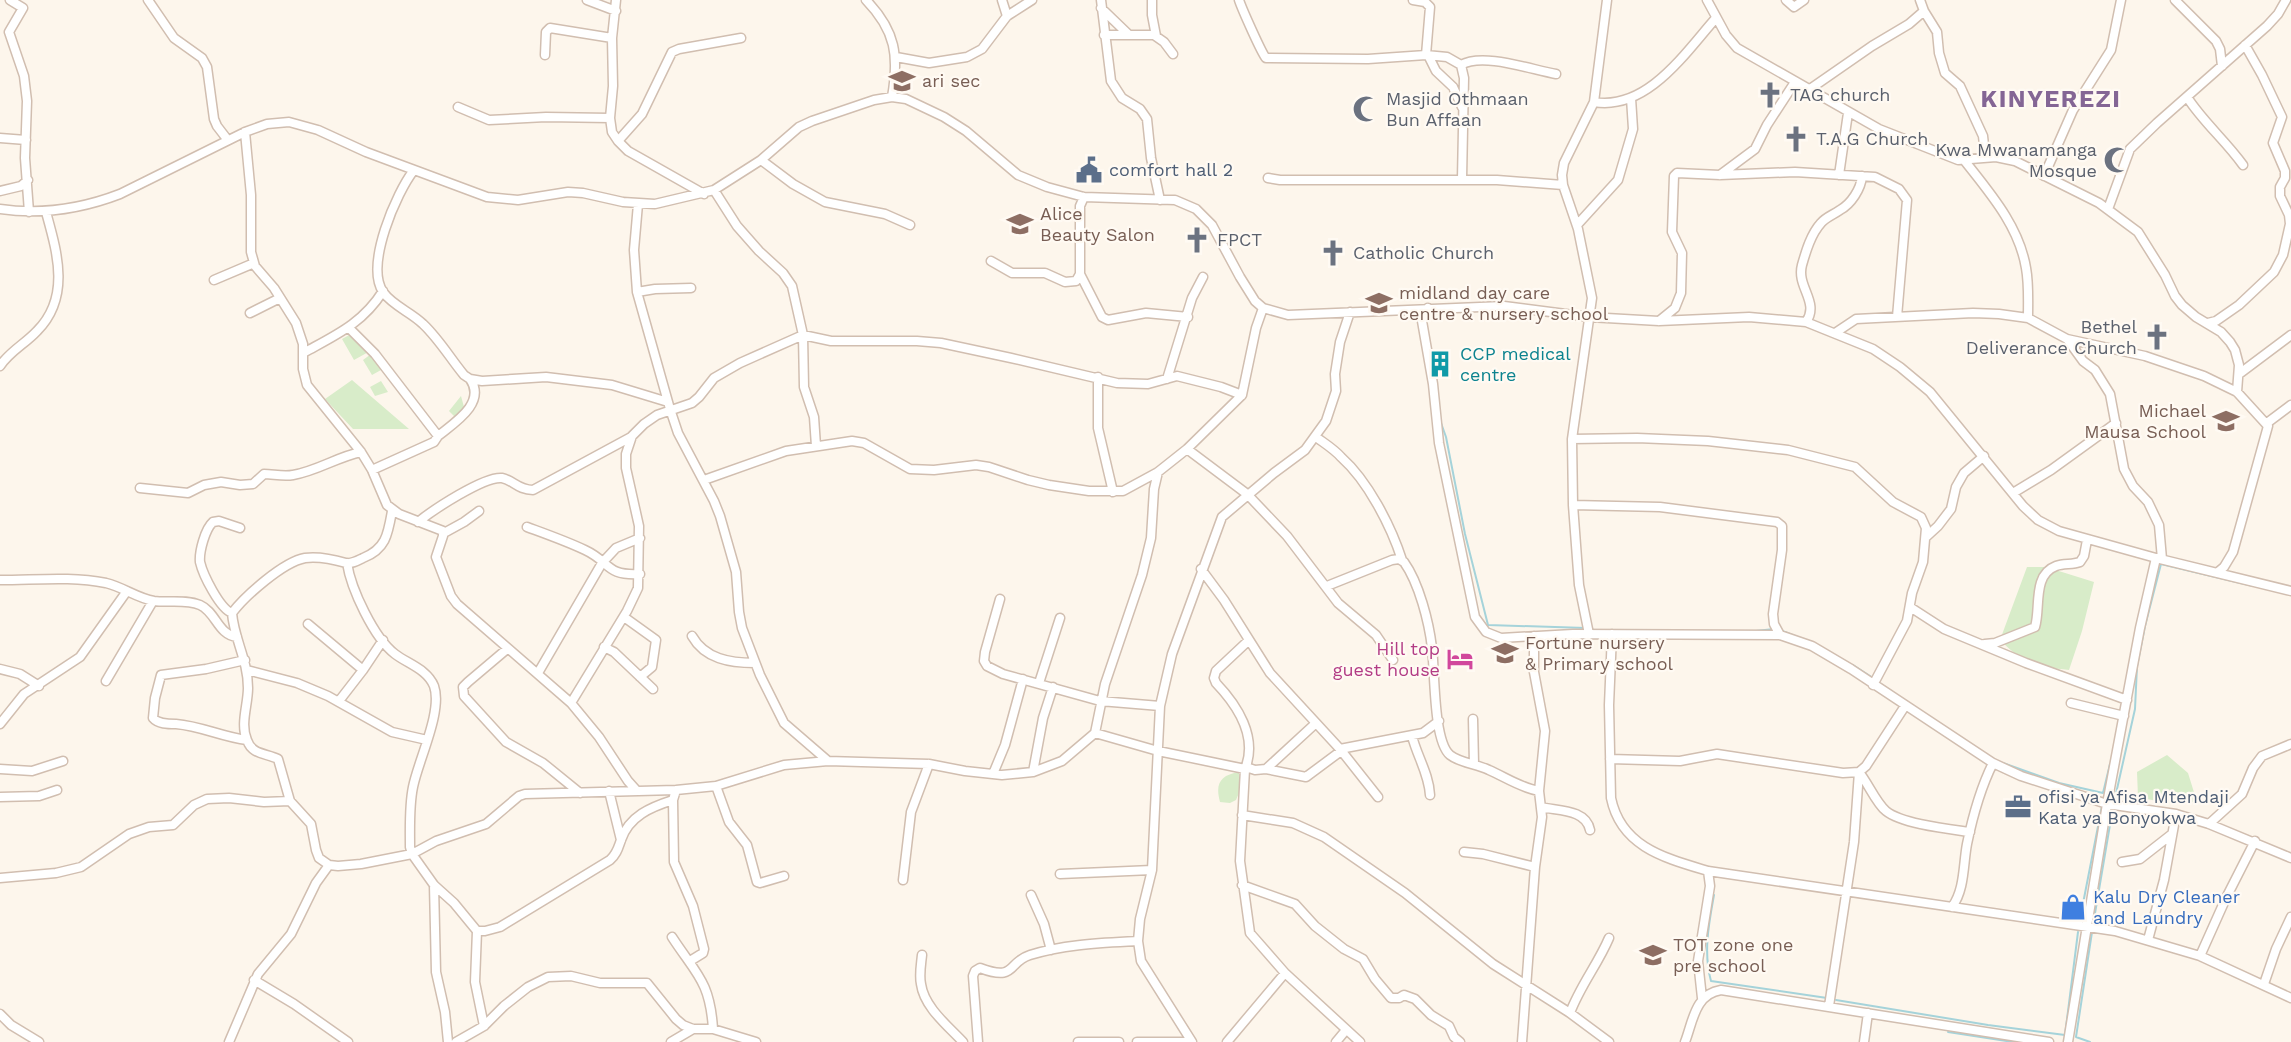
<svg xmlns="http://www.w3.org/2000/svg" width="2291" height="1042" viewBox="0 0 2291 1042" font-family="'Work Sans',sans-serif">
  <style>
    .green { fill: #d8ecc9 }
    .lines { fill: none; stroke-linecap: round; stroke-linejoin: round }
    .stream { stroke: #a5d3da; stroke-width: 2 }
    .minor-casing { stroke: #d1beb0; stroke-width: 11 }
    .minor { stroke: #fff; stroke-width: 8 }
    .labels { text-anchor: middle; stroke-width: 4.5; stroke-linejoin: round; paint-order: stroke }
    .education-label { font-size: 18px; fill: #785e54; stroke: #fffaf3; text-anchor: start }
    .worship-label { font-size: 18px; fill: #5b616d; stroke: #fffaf3; text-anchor: start }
    .service-label { font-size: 18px; fill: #4e5e75; stroke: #fffaf3; text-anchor: start }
    .culture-label { font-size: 18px; fill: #0d838f; stroke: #fffaf3; text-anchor: start }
    .hotel-label { font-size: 18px; fill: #b23c85; stroke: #fffaf3; text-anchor: end }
    .shop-label { font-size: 18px; fill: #366cbe; stroke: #fffaf3; text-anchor: start }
    .district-label { font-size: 24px; font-weight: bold; letter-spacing: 1.5px; fill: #846695; stroke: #fffaf3 }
  </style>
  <rect width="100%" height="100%" fill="#fdf6ec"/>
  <path class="green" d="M 353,333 L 372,350 L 354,360 L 342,339 Z
    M 371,354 L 381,370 L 372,375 L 363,360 Z
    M 352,380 L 409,429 L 353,429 L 325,399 Z
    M 381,381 L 388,392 L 375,396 L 370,387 Z
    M 461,396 L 464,407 L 455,417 L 449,411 Z
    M 2027,567 L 2046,567 L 2094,582 L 2082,631 L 2069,670 C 2035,666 2025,665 2000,640 Z
    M 2167,755 L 2188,773 L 2197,802 L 2166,803 L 2138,797 L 2137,772 Z
    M 1239,772 L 1239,793 L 1236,800 L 1230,803 L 1220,802 C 1215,784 1220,775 1239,772 Z"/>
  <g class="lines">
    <path class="stream" d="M 1441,423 L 1446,437 L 1465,534 L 1488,625 L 1586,628
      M 1780,630 L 1800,638
      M 1756,631 L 1774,629
      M 1853,665 L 1873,678
      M 1878,682 L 1893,692
      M 2003,763 L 2059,783 L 2103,793 L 2110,764
      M 2115,798 L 2135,709 L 2137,666 L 2145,626 L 2161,564 L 2253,586
      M 1714,895 C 1709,923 1703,952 1711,981 L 1827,998
      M 2079,924 L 2102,806
      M 2093,925 L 2113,807
      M 1836,1000 L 1988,1025 L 2065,1035 L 2078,932
      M 1948,1032 L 2013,1042
      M 2090,1042 L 2076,1037 L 2092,932"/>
    <g class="minor-casing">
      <path id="minor" d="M 10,0 L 23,8 L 9,32 L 24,76 L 27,101 L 25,158 L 29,212
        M 148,0 L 174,38 L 202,58 L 207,67 L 214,119 L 217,126 L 227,139
        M 587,0 L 616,11
        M 616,0 L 612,38 L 613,86 L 610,118 L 612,132 L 618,141 L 628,151 L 704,194
        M 866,0 C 896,31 899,56 892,97
        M 1002,0 L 1007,16
        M 1101,0 L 1111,81 L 1122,98 L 1140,109 L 1147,119 L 1151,158 L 1160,200
        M 1152,0 L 1152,15 L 1156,36
        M 1239,0 C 1242,9 1262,54 1266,58 L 1368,59 L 1426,55 L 1447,57 L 1461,65 L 1464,78 L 1462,179
        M 1413,0 L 1425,2 L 1430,7 L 1426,55
        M 1707,0 L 1726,35 L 1737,48 L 1879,129 L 1958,160 L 1996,157 L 2015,161 L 2099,203 L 2138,232 L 2165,275 L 2175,296 L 2182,305 L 2196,317 L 2221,332 L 2230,342 L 2235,350 L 2239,365 L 2237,392
        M 1786,0 L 1794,7 L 1804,0
        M 1920,0 L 1924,11 L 1937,32 L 1939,53 L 1945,73 L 1960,86 L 1983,136 L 1984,145 L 1982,158
        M 2175,0 L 2216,41 L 2220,49 L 2222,66
        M 1101,8 L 1128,34
        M 1104,35 L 1154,35 L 1164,42 L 1173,54
        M 545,55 L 546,32 L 550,28 L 612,38
        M 1428,55 L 1436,71 L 1453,87 L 1462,107
        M 896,57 L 929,63 L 967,57 L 982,49 L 1007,16 L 1032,0
        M 1461,65 C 1483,52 1532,70 1556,74
        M 1810,89 L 1872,46 L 1909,24 L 1924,11
        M 2187,97 C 2203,122 2226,141 2243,165
        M 1594,102 C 1647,111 1685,53 1716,18
        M 458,107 L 489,120 L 546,117 L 610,118
        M 245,132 L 251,195 L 251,252 L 255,266 L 274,288 L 296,323 L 303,344 L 303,369 L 307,385 L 361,452 L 372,470 L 387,505 L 399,514 L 443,531 L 443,536 L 436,557 L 451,596 L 457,604 L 571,703 L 599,737 L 628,781 L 637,791
        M 0,138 L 26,140
        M 618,141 L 642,114 L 672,52 L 679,49 L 741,38
        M 761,160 L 793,184 L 825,202 L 885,214 L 910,225
        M 1964,160 C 1990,193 2019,226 2026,268 C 2029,284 2028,302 2028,318
        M 414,170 C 396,193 365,265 383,292 C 393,306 411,312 423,324 C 439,339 450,358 464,375 L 470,379 L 482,381 L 546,377 L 612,385 L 668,402
        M 1720,175 L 1755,149 L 1767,125 L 1795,82
        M 1839,175 L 1848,113
        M 2044,176 L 2073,110 L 2111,50 L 2121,0
        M 1268,178 L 1280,180 L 1497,180 L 1563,185
        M 714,190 L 737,226 L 759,251 L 783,273 L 792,286 L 803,335 L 804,387 L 814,417 L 816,446
        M 0,191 L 21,186 L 28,180
        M 1084,197 L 1080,206 L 1080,274 L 1102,317 L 1108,320 L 1146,313 L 1188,317
        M 638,204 L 634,250 L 637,292 L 670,409 L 678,433 L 714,501 L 720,516 L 736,572 L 739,612 L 742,628 L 760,675 L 784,723 L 828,761
        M 0,209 C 42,215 81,209 120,194 L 245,132 L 267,124 L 289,122 L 318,130 L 366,152 L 487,197 L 518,200 L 568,192 L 583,193 L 623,202 L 655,204 L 714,190 L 761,160 L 799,127 L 812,121 L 874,100 L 892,97 L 906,99 L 944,117 L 966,131 L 1018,175 L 1047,187 L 1084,197 L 1175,200 L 1196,209 L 1212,225 L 1240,277 L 1255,301 L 1263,308 L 1288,315 L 1504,306 L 1589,317 L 1659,321 L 1749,317 L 1806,322 L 1873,349 L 1900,367 L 1930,392 L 2023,506 L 2038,520 L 2059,531 L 2156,558 L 2291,591
        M 2108,209 L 2130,149 L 2157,123 L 2267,26 L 2278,14 L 2286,0
        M 1577,225 L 1618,180 L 1633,129 L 1631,98
        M 991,261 L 1012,273 L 1045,273 L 1065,282 L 1076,281 L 1080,274
        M 214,280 L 254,263
        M 637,292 L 655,289 L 691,288
        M 1428,308 L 1422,321 L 1433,384 L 1439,443 L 1475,617 L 1486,632 L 1501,638 L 1573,634 L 1780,635 L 1812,646 L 1851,669 L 1993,763 L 2021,776 L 2107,804 L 2176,814 L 2209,824 L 2291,858
        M 250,313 L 280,298
        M 1659,321 L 1675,308 L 1681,293 L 1682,253 L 1672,232 L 1674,176 L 1677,173 L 1720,175 L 1795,172 L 1875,177 L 1899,189 L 1907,200 L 1897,317
        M 1806,322 C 1820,302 1796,287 1802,265 C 1806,251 1811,234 1821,223 C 1826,217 1833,215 1840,210 C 1851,204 1861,189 1862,176
        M 2208,323 L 2216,321 L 2239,305 L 2274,272 L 2283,255 L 2290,224 L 2289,215 L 2280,196 L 2280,187 L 2285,178 L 2285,171 L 2273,143 L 2282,117 L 2262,75 L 2245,45
        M 349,328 L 375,354 L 438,436 L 434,442 L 372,470
        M 1835,333 L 1856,319 L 1973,313 L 1999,314 L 2028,318 L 2067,339 L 2145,356 L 2204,376 L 2237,392 L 2268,426 L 2233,552 L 2224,567 L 2218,572
        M 2067,339 L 2083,361 L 2095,370 L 2110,394 L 2124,469 L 2133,486 L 2148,502 L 2159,525 L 2162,559
        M 305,352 C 336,335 363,323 383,291
        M 0,366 C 10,351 25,344 37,331 C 71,297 57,252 46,212
        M 2239,374 L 2291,335
        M 1098,377 L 1098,428 L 1113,492
        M 1167,379 L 1192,298 L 1203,277
        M 2267,423 L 2291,405
        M 438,436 C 454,423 487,403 470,379
        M 1316,437 C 1324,443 1334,449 1341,457 C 1368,481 1391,526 1402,560
        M 1572,439 L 1637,438 L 1708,441 L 1788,450 L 1855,467 L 1893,502 L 1921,517 L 1926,528 L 1923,562 L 1912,593 L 1907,621 L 1873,685
        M 1187,449 L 1247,494 L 1287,536 L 1338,603 L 1376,635 L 1393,660
        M 704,480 L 786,451 L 852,441 L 864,443 L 910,469 L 934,470 L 976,465 L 989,467 L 1028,480 L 1049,485 L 1089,491 L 1123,491 L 1158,472 L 1187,449 L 1242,395 L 1256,328 L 1263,308
        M 140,488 L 188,493 L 204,485 L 221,482 L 240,485 L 253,484 L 264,474 C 273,474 283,477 293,475 C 317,471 337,457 361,452
        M 2013,493 L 2051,470 L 2116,423
        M 1573,505 L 1660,507 L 1777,522 L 1782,526 L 1782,550 L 1773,614 L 1774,624 L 1780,635
        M 418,522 C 433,510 484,476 502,478 C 513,480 518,490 533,490 L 631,437
        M 527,527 C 546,534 566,541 585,550 C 611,562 605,576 640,574
        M 444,533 L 464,522 L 479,511
        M 1926,537 L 1938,526 L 1951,509 L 1956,487 L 1964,473 L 1984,456
        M 347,563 C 351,589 374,638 395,654 C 408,664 427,669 434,686 C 443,711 418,761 413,787 C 409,806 410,828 410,847 L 412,854 L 434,885 L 454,903 L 477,931 L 485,931 L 500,927 L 610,860 C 617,854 618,848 621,840 C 629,816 651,807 673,800 L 676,790
        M 1201,569 L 1224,600 L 1270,673 L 1340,749 L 1423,733 L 1439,721
        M 0,580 C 36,580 71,576 106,583 C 123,587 137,598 154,601 C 168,603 186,599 200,605 C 216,612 218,635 237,637
        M 1327,586 L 1392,560 L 1399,559 L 1404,562 C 1419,583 1429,622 1432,648 C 1435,670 1433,741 1450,755 C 1460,763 1477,764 1489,770 C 1505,777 1521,788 1539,791
        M 1000,599 L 985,652 L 984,661 L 987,666 L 1003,674 L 1100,701 L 1160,706
        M 1910,607 L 1944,629 L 2026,663 L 2127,700
        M 232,613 C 220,609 203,575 200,562 C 199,552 205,529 213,522 L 219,521 L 240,528
        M 624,617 L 656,640 L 652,667 L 640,677
        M 308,624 L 363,670
        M 1589,634 L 1579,585 L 1573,505 L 1572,439 L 1592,298 L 1578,229 L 1563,185 L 1562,175 L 1564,163 L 1594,102 L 1607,0
        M 1612,634 L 1609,705 L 1611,798 C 1621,847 1665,858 1708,871 L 2115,931 L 2200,956 L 2291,998
        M 692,636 C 705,659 730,663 755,663
        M 1985,644 L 1995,643 L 2035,627 C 2041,608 2032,575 2056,566 C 2064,563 2072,565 2080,562 L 2084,556 L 2087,540
        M 604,647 L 614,652 L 653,689
        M 507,649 L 468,682 L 463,687 L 464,696 L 506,742 L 543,763 L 580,793
        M 245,660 L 206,669 L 161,675 L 155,698 L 153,718 C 158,724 168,724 176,724 C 201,726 222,737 247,740 C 252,755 266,753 278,759 L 290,801
        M 0,669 L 20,674 L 39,686
        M 247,670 L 297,683 L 328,696 L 392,732 L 427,740
        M 538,673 L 602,563 L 616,548 L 640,538
        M 106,681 L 153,601
        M 1039,683 L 1060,618
        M 339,701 L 363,670 L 383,640
        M 571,703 L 627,611 L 638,588 L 639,526 L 626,468 L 626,454 L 632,436 L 644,424 L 657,415 L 692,403 L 699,397 L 714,378 L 740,363 L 803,335 L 831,341 L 917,341 L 941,343 L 1011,358 L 1117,383 L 1148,384 L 1177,376 L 1221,387 L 1242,395
        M 2071,703 L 2124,716
        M 1473,719 L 1474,764
        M 0,724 L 24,694 L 80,657 L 127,591
        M 1095,733 L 1105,684 L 1142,575 L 1151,538 L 1154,489 L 1158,472
        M 1412,736 C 1417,756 1429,774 1430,795
        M 247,740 C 240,724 248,705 248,688 C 248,660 234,639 232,613 C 245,596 283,562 305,558 C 319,556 332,559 346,563 C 352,564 357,561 363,558 C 386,549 388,534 392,511
        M 1340,749 L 1378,797
        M 1610,759 L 1680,761 L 1717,754 L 1843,773 L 1859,772 L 1866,766 L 1905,706
        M 1246,767 L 1255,770 L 1266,769 L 1306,777 L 1341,751
        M 0,769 L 32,771 L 63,761
        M 1245,769 C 1258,737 1237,705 1216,683 L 1214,678 L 1216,671 L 1248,641
        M 1266,769 L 1316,723
        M 1033,772 L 1043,718 L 1053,687
        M 1859,772 C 1868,783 1876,803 1886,811 C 1902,824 1949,829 1970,832
        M 993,774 L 1005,745 L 1023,679
        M 716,786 L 729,822 L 747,845 L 757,882 L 760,883 L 784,876
        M 609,791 L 621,840
        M 0,797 L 39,796 L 57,790
        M 673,800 L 674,862 L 693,906 L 704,949 L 703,953 L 690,961
        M 1541,807 C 1558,811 1586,809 1590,830
        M 1242,815 L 1293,823 L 1324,837 L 1405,893 L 1493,964 L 1570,1013 L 1609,1042
        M 2209,824 L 2242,794 L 2253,768 L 2262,756 L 2291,744
        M 1464,852 L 1483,854 L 1535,867
        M 2122,862 L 2140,859 L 2172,834
        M 1060,874 L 1152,870
        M 0,878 L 56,873 L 81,867 L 129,834 L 149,827 L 173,825 L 194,805 L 207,799 L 229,798 L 264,802 L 290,801 L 311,824 L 316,850 L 319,858 L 329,865 L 338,866 L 361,864 L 412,854 L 436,841 L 486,824 L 519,796 L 525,794 L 676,790 L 716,786 L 784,765 L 828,761 L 929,764 L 965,771 L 1002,775 L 1033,772 L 1062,761 L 1095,733 L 1158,751 L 1245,769 L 1240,861 L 1250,933 L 1285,973 L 1360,1042
        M 903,880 L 911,812 L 929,764
        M 434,885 L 436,972 L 445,1012 L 448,1042
        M 1242,885 L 1295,904 L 1315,926 L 1344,949 L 1363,959 L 1375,979 L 1391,998 L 1399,998 L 1404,995 L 1415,999 L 1431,1015 L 1449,1026 L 1454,1037 L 1460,1042
        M 1031,895 L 1044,924 L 1051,950
        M 1952,907 C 1965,889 1963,865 1967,844 C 1973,815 1980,789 1993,763
        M 477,931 L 475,982 L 484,1026
        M 672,937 C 696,974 710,981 713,1029
        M 2148,940 L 2164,880 L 2176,814
        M 922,955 C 921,965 919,975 921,984 C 924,1007 948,1026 963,1042
        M 2200,956 L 2226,898 L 2255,841
        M 254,980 L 294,1004 L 348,1042
        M 2264,984 L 2276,949 L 2291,917
        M 1702,998 L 1698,961 L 1710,886 L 1708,871
        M 1829,1006 L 1854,842 L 1859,772
        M 1570,1013 C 1580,986 1598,964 1609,938
        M 0,1014 L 11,1025 L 39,1042
        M 229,1042 L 258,974 L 291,934 L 316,883 L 329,865
        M 456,1042 L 484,1026 L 504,1006 L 528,987 L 548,977 L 571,976 L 600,983 L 647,983 L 676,1019 L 683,1025 L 693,1029 L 713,1029 L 756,1042
        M 671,1042 L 693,1029
        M 978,1042 L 973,976 L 975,971 L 980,968 C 1017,982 1007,962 1030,955 C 1065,944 1102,943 1138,941
        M 1078,1042 L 1119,1042
        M 1137,1042 L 1188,1042
        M 1192,1042 L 1141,961 L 1138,941 L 1140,919 L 1152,870 L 1160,706 L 1172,654 L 1222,517 L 1274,473 L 1305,450 L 1326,421 L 1336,391 L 1335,374 L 1340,342 L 1350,312
        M 1227,1042 L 1285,973
        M 1336,1042 L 1346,1030
        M 1522,1042 L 1535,867 L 1542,817 L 1539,791 L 1545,731 L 1534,672 L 1534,636
        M 1685,1042 C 1693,1021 1695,994 1721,990 L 2049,1042
        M 1864,1042 L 1868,1013
        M 2068,1042 L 2107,804 L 2140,628 L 2156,558"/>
    </g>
    <use href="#minor" class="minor"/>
  </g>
  <defs>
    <g id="school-bare" transform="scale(2.07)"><path d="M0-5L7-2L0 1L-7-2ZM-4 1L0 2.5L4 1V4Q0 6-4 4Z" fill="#8d6e63" stroke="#fffaf3" stroke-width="2.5" paint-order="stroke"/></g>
    <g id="church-bare" transform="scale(2.07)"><path d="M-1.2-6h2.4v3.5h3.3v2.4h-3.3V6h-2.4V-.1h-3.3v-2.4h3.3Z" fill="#6b7280" stroke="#fffaf3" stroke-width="2.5" paint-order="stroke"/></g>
    <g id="mosque-bare" transform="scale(2.07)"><path d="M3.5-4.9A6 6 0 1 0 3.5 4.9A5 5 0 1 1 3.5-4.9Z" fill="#6b7280" stroke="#fffaf3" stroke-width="2.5" paint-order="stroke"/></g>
    <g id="civic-bare" transform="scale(2.07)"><path d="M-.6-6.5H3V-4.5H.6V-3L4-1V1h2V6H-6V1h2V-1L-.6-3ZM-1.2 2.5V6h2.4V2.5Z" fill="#5c6f8a" stroke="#fffaf3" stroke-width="2.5" paint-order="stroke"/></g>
    <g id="building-bare" transform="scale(2.07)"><path d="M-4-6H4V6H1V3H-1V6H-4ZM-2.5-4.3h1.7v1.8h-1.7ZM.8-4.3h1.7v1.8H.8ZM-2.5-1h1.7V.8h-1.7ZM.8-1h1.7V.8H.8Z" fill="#0f9aa8" stroke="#fffaf3" stroke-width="2.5" paint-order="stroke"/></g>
    <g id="hotel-bare" transform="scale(2.07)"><path d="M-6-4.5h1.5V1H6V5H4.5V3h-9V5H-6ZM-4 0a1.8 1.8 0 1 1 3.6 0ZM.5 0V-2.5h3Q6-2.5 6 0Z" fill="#d1479c" stroke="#fffaf3" stroke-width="2.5" paint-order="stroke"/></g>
    <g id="office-bare" transform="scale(2.07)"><path d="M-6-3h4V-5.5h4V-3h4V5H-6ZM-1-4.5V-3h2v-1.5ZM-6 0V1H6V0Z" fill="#5c6f8a" stroke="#fffaf3" stroke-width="2.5" paint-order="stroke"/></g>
    <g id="shop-bare" transform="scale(2.07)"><path d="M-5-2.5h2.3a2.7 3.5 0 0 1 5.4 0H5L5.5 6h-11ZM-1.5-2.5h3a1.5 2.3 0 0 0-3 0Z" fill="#3f7fe0" stroke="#fffaf3" stroke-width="2.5" paint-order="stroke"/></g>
  </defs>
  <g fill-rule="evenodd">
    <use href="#school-bare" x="902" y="81"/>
    <use href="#church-bare" x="1770" y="95"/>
    <use href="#mosque-bare" x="1366" y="109"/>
    <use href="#church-bare" x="1796" y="139"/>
    <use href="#mosque-bare" x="2117" y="160"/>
    <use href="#civic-bare" x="1089" y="170"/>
    <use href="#school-bare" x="1020" y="224"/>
    <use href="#church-bare" x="1197" y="240"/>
    <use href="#church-bare" x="1333" y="253"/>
    <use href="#school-bare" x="1379" y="303"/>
    <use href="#church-bare" x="2157" y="337"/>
    <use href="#building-bare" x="1440" y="364"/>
    <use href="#school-bare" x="2226" y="421"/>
    <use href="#school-bare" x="1505" y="653"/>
    <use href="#hotel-bare" x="1460" y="659"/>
    <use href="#office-bare" x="2018" y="807"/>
    <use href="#shop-bare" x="2073" y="907"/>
    <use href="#school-bare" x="1653" y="955"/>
  </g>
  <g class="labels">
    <g class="education-label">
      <text x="922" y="87">ari sec</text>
      <text x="1040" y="220">Alice<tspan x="1040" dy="21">Beauty Salon</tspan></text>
      <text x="1399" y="299">midland day care<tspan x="1399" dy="21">centre &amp; nursery school</tspan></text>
      <text x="2206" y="417" text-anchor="end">Michael<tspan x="2206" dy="21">Mausa School</tspan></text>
      <text x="1525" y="649">Fortune nursery<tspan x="1525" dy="21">&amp; Primary school</tspan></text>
      <text x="1673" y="951">TOT zone one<tspan x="1673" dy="21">pre school</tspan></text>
    </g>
    <g class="worship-label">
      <text x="1790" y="101">TAG church</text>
      <text x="1386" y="105">Masjid Othmaan<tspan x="1386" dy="21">Bun Affaan</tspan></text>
      <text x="1816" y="145">T.A.G Church</text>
      <text x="2097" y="156" text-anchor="end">Kwa Mwanamanga<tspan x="2097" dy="21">Mosque</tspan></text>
      <text x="1217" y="246">FPCT</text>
      <text x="1353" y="259">Catholic Church</text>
      <text x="2137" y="333" text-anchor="end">Bethel<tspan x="2137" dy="21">Deliverance Church</tspan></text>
    </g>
    <g class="service-label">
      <text x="1109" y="176">comfort hall 2</text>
      <text x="2038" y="803">ofisi ya Afisa Mtendaji<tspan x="2038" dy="21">Kata ya Bonyokwa</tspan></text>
    </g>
    <g class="culture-label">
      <text x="1460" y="360">CCP medical<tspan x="1460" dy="21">centre</tspan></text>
    </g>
    <g class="hotel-label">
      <text x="1440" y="655">Hill top<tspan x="1440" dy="21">guest house</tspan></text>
    </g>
    <g class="shop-label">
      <text x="2093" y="903">Kalu Dry Cleaner<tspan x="2093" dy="21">and Laundry</tspan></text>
    </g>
    <g class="district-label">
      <text x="2051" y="107">KINYEREZI</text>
    </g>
  </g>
</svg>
